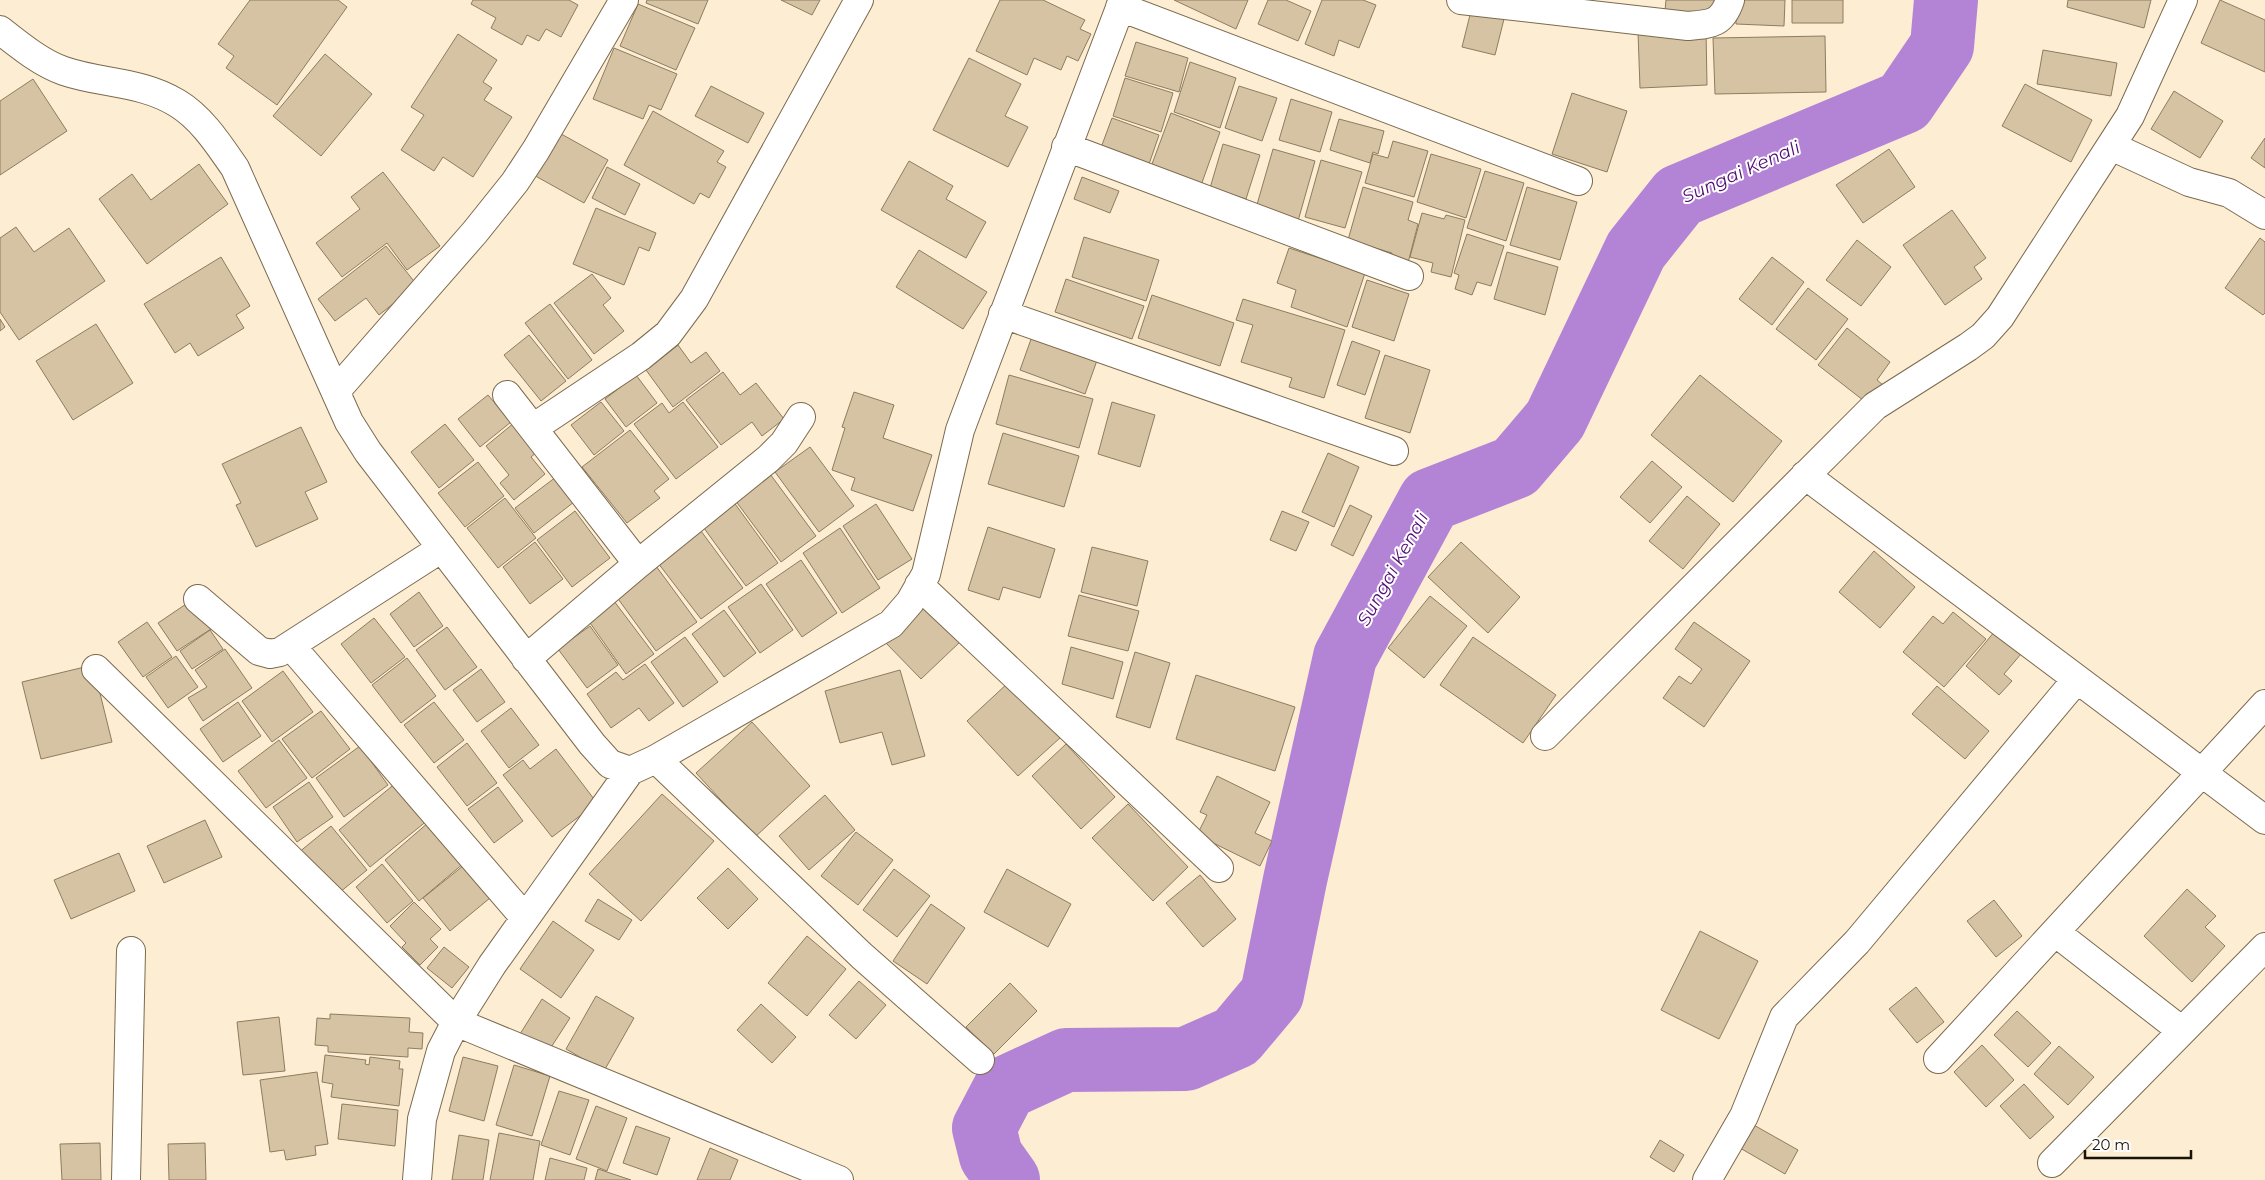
<svg xmlns="http://www.w3.org/2000/svg" width="2265" height="1180" viewBox="0 0 2265 1180" font-family="Montserrat,sans-serif">
  <style>
    .lines { fill: none; stroke-linecap: round; stroke-linejoin: round }
    .river { stroke: #b383d6; stroke-width: 64 }
    .building { fill: #d6c3a3; stroke: #8e7c5f }
    .minor-casing { stroke: #7b6a4d; stroke-width: 30 }
    .minor { stroke: #fff; stroke-width: 28 }
    .labels { text-anchor: middle; stroke-width: 4; stroke-linejoin: round; paint-order: stroke }
    .water-label { font-size: 18px; font-style: italic; fill: #500d72; stroke: #fff }
  </style>
  <rect width="100%" height="100%" fill="#fdedd3"/>
  <g class="lines">
    <path class="river" d="M 1008,1180 L 991,1156 L 984,1128 L 1005,1088 L 1066,1060 L 1186,1059 L 1236,1037 L 1272,994 L 1295,880 L 1345,657 L 1430,500 L 1515,467 L 1555,420 L 1636,250 L 1679,196 L 1904,102 L 1942,46 L 1946,0"/>
  </g>
  <path class="building" d="M 250,0 L 338,0 L 347,7 L 277,105 L 226,68 L 234,56 L 218,44 Z
    M 473,0 L 569,0 L 578,5 L 561,37 L 546,29 L 539,41 L 527,35 L 522,45 L 491,28 L 496,18 L 471,4 Z
    M 647,0 L 708,0 L 698,24 L 646,3 Z
    M 781,0 L 820,0 L 812,15 Z
    M 1000,0 L 1043,0 L 1085,20 L 1080,29 L 1091,34 L 1078,61 L 1067,56 L 1061,70 L 1034,58 L 1027,75 L 976,51 Z
    M 1174,0 L 1248,0 L 1236,29 Z
    M 1268,0 L 1286,0 L 1311,11 L 1298,41 L 1258,24 Z
    M 1322,0 L 1363,0 L 1376,5 L 1359,48 L 1339,40 L 1334,56 L 1305,44 Z
    M 1666,0 L 1717,0 L 1716,14 L 1665,11 Z
    M 1736,0 L 1785,0 L 1784,26 L 1736,24 Z
    M 1792,0 L 1843,0 L 1843,23 L 1792,23 Z
    M 2068,0 L 2151,0 L 2144,28 L 2067,7 Z
    M 2220,0 L 2265,20 L 2265,72 L 2201,43 Z
    M 638,4 L 695,28 L 676,70 L 620,46 Z
    M 1472,7 L 1505,15 L 1495,55 L 1462,47 Z
    M 1706,30 L 1707,85 L 1640,88 L 1638,32 Z
    M 458,34 L 497,60 L 483,82 L 492,88 L 484,100 L 512,117 L 473,177 L 443,157 L 434,171 L 401,150 L 424,115 L 411,107 Z
    M 1825,36 L 1826,92 L 1715,94 L 1713,38 Z
    M 1136,42 L 1188,58 L 1179,92 L 1125,76 Z
    M 614,48 L 677,74 L 661,110 L 649,105 L 643,119 L 593,99 Z
    M 2043,50 L 2117,63 L 2111,96 L 2037,84 Z
    M 325,54 L 372,94 L 321,156 L 273,116 Z
    M 969,58 L 1021,84 L 1005,116 L 1028,127 L 1008,167 L 933,130 Z
    M 1190,62 L 1236,78 L 1220,128 L 1174,112 Z
    M 1125,78 L 1173,93 L 1161,132 L 1113,116 Z
    M 33,79 L 67,131 L 0,175 L 0,101 Z
    M 2025,84 L 2092,120 L 2071,162 L 2002,126 Z
    M 711,86 L 764,113 L 748,143 L 695,116 Z
    M 1239,86 L 1277,98 L 1262,141 L 1225,128 Z
    M 2174,91 L 2223,121 L 2200,158 L 2151,129 Z
    M 1572,93 L 1627,111 L 1607,172 L 1552,154 Z
    M 1291,99 L 1332,112 L 1320,152 L 1279,140 Z
    M 653,111 L 724,151 L 717,162 L 726,167 L 709,198 L 700,193 L 694,204 L 624,165 Z
    M 1171,113 L 1220,132 L 1199,191 L 1149,172 Z
    M 1112,118 L 1159,135 L 1147,170 L 1099,153 Z
    M 1339,119 L 1384,131 L 1378,154 L 1373,152 L 1370,163 L 1330,150 Z
    M 554,130 L 608,160 L 584,203 L 530,173 Z
    M 2265,138 L 2265,168 L 2251,158 Z
    M 1393,141 L 1428,151 L 1414,197 L 1365,183 L 1373,154 L 1388,158 Z
    M 1223,144 L 1260,155 L 1246,199 L 1210,188 Z
    M 1273,149 L 1315,161 L 1298,221 L 1256,208 Z
    M 1889,149 L 1915,187 L 1863,223 L 1836,185 Z
    M 1431,154 L 1481,169 L 1466,218 L 1417,202 Z
    M 1321,160 L 1362,172 L 1345,228 L 1305,217 Z
    M 909,161 L 953,186 L 946,199 L 986,222 L 966,258 L 881,210 Z
    M 199,164 L 228,204 L 147,264 L 99,199 L 132,174 L 151,200 Z
    M 607,167 L 640,184 L 625,215 L 592,198 Z
    M 1485,171 L 1524,183 L 1506,241 L 1467,228 Z
    M 383,172 L 440,246 L 407,270 L 387,243 L 342,277 L 316,243 L 360,209 L 351,197 Z
    M 1082,177 L 1119,191 L 1110,213 L 1074,199 Z
    M 1363,187 L 1413,202 L 1408,220 L 1418,224 L 1408,263 L 1391,258 L 1392,253 L 1348,240 Z
    M 1527,187 L 1577,202 L 1560,260 L 1510,245 Z
    M 596,208 L 656,233 L 649,251 L 639,247 L 624,285 L 573,264 Z
    M 1952,210 L 1986,258 L 1974,267 L 1982,279 L 1945,305 L 1903,245 Z
    M 1422,213 L 1444,219 L 1446,215 L 1465,220 L 1451,277 L 1431,272 L 1433,263 L 1410,257 Z
    M 16,227 L 34,252 L 69,228 L 105,281 L 19,340 L 0,312 L 0,238 Z
    M 1467,234 L 1504,246 L 1491,286 L 1477,282 L 1472,295 L 1455,289 L 1459,275 L 1454,273 Z
    M 1084,237 L 1159,260 L 1146,301 L 1072,277 Z
    M 2260,238 L 2265,242 L 2265,313 L 2263,315 L 2225,288 Z
    M 1857,240 L 1891,267 L 1861,306 L 1826,280 Z
    M 386,246 L 417,285 L 379,315 L 366,298 L 335,321 L 318,299 Z
    M 1289,248 L 1365,273 L 1347,327 L 1291,307 L 1296,290 L 1277,283 Z
    M 919,250 L 987,292 L 963,329 L 896,287 Z
    M 1507,252 L 1558,267 L 1545,315 L 1494,299 Z
    M 221,257 L 250,306 L 236,315 L 244,328 L 198,356 L 190,343 L 175,353 L 144,304 Z
    M 1772,257 L 1804,282 L 1772,325 L 1739,299 Z
    M 592,274 L 611,298 L 603,305 L 624,331 L 594,354 L 554,303 Z
    M 1066,279 L 1144,306 L 1132,339 L 1055,312 Z
    M 1367,280 L 1409,294 L 1394,341 L 1352,327 Z
    M 1808,288 L 1848,319 L 1816,360 L 1776,329 Z
    M 1152,295 L 1234,323 L 1220,366 L 1138,338 Z
    M 1243,299 L 1345,330 L 1324,398 L 1289,387 L 1292,378 L 1241,362 L 1253,325 L 1236,320 Z
    M 550,304 L 592,360 L 568,379 L 525,323 Z
    M 0,319 L 5,327 L 0,331 Z
    M 96,324 L 133,383 L 73,420 L 36,361 Z
    M 1035,328 L 1100,352 L 1085,394 L 1020,370 Z
    M 1847,328 L 1890,362 L 1877,380 L 1883,385 L 1868,404 L 1818,365 Z
    M 529,335 L 566,381 L 541,401 L 504,355 Z
    M 1352,341 L 1380,351 L 1365,395 L 1337,385 Z
    M 678,345 L 691,363 L 706,352 L 720,371 L 673,407 L 646,370 Z
    M 1385,355 L 1430,370 L 1410,433 L 1365,418 Z
    M 723,372 L 740,395 L 756,383 L 784,419 L 762,436 L 752,422 L 721,445 L 686,400 Z
    M 636,375 L 657,403 L 626,427 L 605,399 Z
    M 1009,375 L 1093,399 L 1079,448 L 996,424 Z
    M 1700,375 L 1782,441 L 1733,502 L 1651,435 Z
    M 854,392 L 894,405 L 883,438 L 932,455 L 913,511 L 851,490 L 855,478 L 832,470 L 845,428 L 842,427 Z
    M 488,395 L 511,422 L 480,447 L 458,419 Z
    M 601,402 L 624,431 L 594,455 L 571,425 Z
    M 683,402 L 718,447 L 676,479 L 634,424 L 662,403 L 669,413 Z
    M 1112,402 L 1155,415 L 1140,467 L 1098,454 Z
    M 514,423 L 538,451 L 531,457 L 545,474 L 514,500 L 500,483 L 509,475 L 486,446 Z
    M 445,424 L 474,460 L 439,488 L 411,452 Z
    M 301,427 L 327,482 L 305,492 L 318,519 L 256,547 L 236,505 L 241,503 L 222,464 Z
    M 630,430 L 669,479 L 654,491 L 660,498 L 627,523 L 582,467 Z
    M 1003,433 L 1079,456 L 1064,507 L 988,484 Z
    M 810,447 L 854,506 L 819,532 L 775,472 Z
    M 1328,453 L 1359,467 L 1334,527 L 1302,512 Z
    M 1652,461 L 1682,487 L 1650,523 L 1620,497 Z
    M 478,462 L 504,496 L 465,527 L 438,493 Z
    M 770,474 L 816,536 L 781,562 L 735,500 Z
    M 556,477 L 574,502 L 534,533 L 515,508 Z
    M 1687,496 L 1720,524 L 1683,569 L 1649,541 Z
    M 505,498 L 536,538 L 498,568 L 467,528 Z
    M 733,501 L 778,563 L 746,586 L 701,524 Z
    M 876,504 L 912,559 L 878,580 L 843,526 Z
    M 1350,505 L 1372,516 L 1353,556 L 1331,545 Z
    M 575,511 L 610,558 L 572,587 L 537,540 Z
    M 1282,511 L 1309,522 L 1296,551 L 1270,540 Z
    M 988,527 L 1055,549 L 1040,598 L 1003,587 L 999,600 L 968,590 Z
    M 840,528 L 880,588 L 842,613 L 803,553 Z
    M 701,531 L 743,588 L 701,619 L 658,563 Z
    M 535,542 L 563,579 L 530,604 L 503,567 Z
    M 1461,542 L 1520,597 L 1488,633 L 1428,577 Z
    M 1092,547 L 1148,561 L 1137,606 L 1081,592 Z
    M 1874,551 L 1915,587 L 1880,628 L 1839,592 Z
    M 801,560 L 837,613 L 802,637 L 766,584 Z
    M 656,566 L 697,622 L 656,651 L 616,596 Z
    M 761,584 L 793,630 L 760,653 L 728,607 Z
    M 419,592 L 443,626 L 414,647 L 390,614 Z
    M 1079,595 L 1139,611 L 1128,651 L 1068,636 Z
    M 1430,596 L 1467,626 L 1424,678 L 1388,648 Z
    M 192,600 L 211,629 L 177,651 L 158,623 Z
    M 614,601 L 654,654 L 626,674 L 588,620 Z
    M 922,603 L 960,642 L 921,679 L 883,640 Z
    M 724,610 L 756,653 L 724,677 L 692,634 Z
    M 1953,612 L 1986,639 L 1944,687 L 1903,652 L 1933,616 L 1943,624 Z
    M 374,618 L 405,657 L 371,683 L 341,644 Z
    M 147,622 L 172,657 L 143,677 L 118,642 Z
    M 1694,622 L 1750,661 L 1704,727 L 1663,698 L 1679,676 L 1691,684 L 1702,669 L 1675,649 Z
    M 590,626 L 618,665 L 587,688 L 558,649 Z
    M 447,627 L 477,667 L 445,690 L 416,650 Z
    M 210,630 L 223,649 L 192,669 L 180,651 Z
    M 1995,631 L 2021,654 L 2004,674 L 2012,681 L 1999,695 L 1966,666 Z
    M 685,637 L 718,682 L 683,707 L 651,662 Z
    M 1473,637 L 1556,695 L 1523,743 L 1440,685 Z
    M 1071,647 L 1123,662 L 1113,699 L 1062,684 Z
    M 225,649 L 252,688 L 203,721 L 188,698 L 207,687 L 195,670 Z
    M 1135,652 L 1170,663 L 1150,728 L 1116,717 Z
    M 176,656 L 198,687 L 168,708 L 146,677 Z
    M 407,658 L 436,696 L 401,723 L 372,685 Z
    M 645,664 L 674,703 L 649,721 L 639,708 L 611,728 L 587,694 L 616,672 L 623,680 Z
    M 93,665 L 112,742 L 41,759 L 22,682 Z
    M 481,669 L 505,702 L 477,722 L 453,690 Z
    M 900,670 L 925,756 L 892,765 L 882,732 L 840,743 L 825,691 Z
    M 283,671 L 313,712 L 272,742 L 242,701 Z
    M 1196,675 L 1295,707 L 1275,771 L 1176,739 Z
    M 1009,682 L 1061,737 L 1018,776 L 967,721 Z
    M 1937,686 L 1989,731 L 1965,759 L 1912,714 Z
    M 238,702 L 261,736 L 223,762 L 200,729 Z
    M 434,702 L 464,740 L 434,763 L 404,725 Z
    M 511,708 L 539,745 L 509,768 L 481,731 Z
    M 321,711 L 350,749 L 312,778 L 282,739 Z
    M 752,722 L 810,786 L 755,837 L 696,773 Z
    M 279,740 L 307,778 L 266,808 L 238,771 Z
    M 467,743 L 497,783 L 467,806 L 437,767 Z
    M 1066,744 L 1115,797 L 1081,829 L 1032,776 Z
    M 360,746 L 388,785 L 344,817 L 316,778 Z
    M 556,749 L 597,803 L 552,837 L 503,775 L 523,760 L 530,769 Z
    M 1217,776 L 1270,802 L 1255,833 L 1272,841 L 1260,866 L 1197,835 L 1207,815 L 1200,812 Z
    M 309,782 L 333,817 L 297,842 L 273,807 Z
    M 397,782 L 428,820 L 370,867 L 339,830 Z
    M 498,787 L 523,821 L 494,843 L 468,809 Z
    M 662,794 L 714,841 L 641,921 L 589,874 Z
    M 825,795 L 855,830 L 809,870 L 779,836 Z
    M 1128,804 L 1188,867 L 1153,901 L 1092,838 Z
    M 205,820 L 222,857 L 164,883 L 147,846 Z
    M 429,822 L 464,863 L 419,901 L 385,860 Z
    M 331,826 L 367,870 L 334,897 L 298,853 Z
    M 856,832 L 893,860 L 858,905 L 821,876 Z
    M 119,853 L 135,891 L 71,919 L 54,880 Z
    M 382,864 L 413,901 L 387,923 L 356,887 Z
    M 463,866 L 490,898 L 450,931 L 423,898 Z
    M 728,868 L 758,899 L 728,929 L 697,898 Z
    M 894,869 L 930,896 L 897,937 L 863,910 Z
    M 1007,869 L 1071,904 L 1048,947 L 984,912 Z
    M 1200,875 L 1236,919 L 1203,947 L 1166,903 Z
    M 2187,889 L 2216,916 L 2205,927 L 2225,946 L 2192,982 L 2144,936 Z
    M 598,899 L 632,920 L 619,940 L 585,921 Z
    M 1994,900 L 2022,936 L 1996,957 L 1967,921 Z
    M 414,902 L 441,929 L 430,939 L 438,947 L 420,965 L 402,947 L 406,943 L 390,926 Z
    M 931,904 L 965,928 L 927,984 L 893,961 Z
    M 553,921 L 594,950 L 561,998 L 520,969 Z
    M 1700,931 L 1758,961 L 1719,1039 L 1661,1010 Z
    M 807,936 L 846,969 L 807,1016 L 768,983 Z
    M 444,947 L 469,967 L 452,988 L 427,968 Z
    M 859,981 L 886,1005 L 856,1039 L 829,1015 Z
    M 1010,983 L 1037,1011 L 994,1054 L 966,1027 Z
    M 1916,987 L 1944,1022 L 1917,1043 L 1889,1009 Z
    M 596,996 L 634,1018 L 604,1071 L 566,1049 Z
    M 542,999 L 570,1018 L 548,1052 L 520,1034 Z
    M 761,1004 L 796,1037 L 772,1063 L 737,1030 Z
    M 2017,1011 L 2051,1043 L 2028,1067 L 1994,1035 Z
    M 330,1014 L 410,1018 L 409,1032 L 423,1033 L 422,1049 L 408,1048 L 408,1057 L 328,1052 L 328,1046 L 315,1045 L 317,1018 L 330,1019 Z
    M 279,1017 L 285,1071 L 243,1075 L 237,1022 Z
    M 1982,1045 L 2014,1080 L 1986,1107 L 1954,1072 Z
    M 2059,1046 L 2094,1077 L 2068,1105 L 2034,1074 Z
    M 325,1055 L 366,1060 L 365,1064 L 369,1065 L 370,1057 L 400,1061 L 399,1069 L 403,1069 L 399,1106 L 331,1097 L 333,1084 L 322,1082 Z
    M 463,1057 L 498,1066 L 484,1121 L 449,1111 Z
    M 514,1065 L 550,1076 L 532,1136 L 496,1125 Z
    M 317,1072 L 328,1144 L 315,1146 L 316,1155 L 286,1160 L 284,1150 L 270,1152 L 260,1080 Z
    M 2024,1084 L 2054,1117 L 2030,1139 L 2000,1106 Z
    M 559,1091 L 589,1100 L 570,1155 L 541,1145 Z
    M 342,1104 L 398,1110 L 395,1146 L 338,1139 Z
    M 596,1106 L 627,1118 L 607,1171 L 576,1159 Z
    M 1752,1124 L 1798,1150 L 1785,1174 L 1740,1148 Z
    M 636,1126 L 670,1138 L 657,1175 L 623,1163 Z
    M 499,1133 L 540,1141 L 533,1180 L 490,1180 Z
    M 459,1135 L 489,1140 L 483,1180 L 452,1180 Z
    M 1660,1140 L 1684,1155 L 1674,1172 L 1650,1157 Z
    M 100,1143 L 101,1180 L 62,1180 L 60,1144 Z
    M 205,1143 L 206,1180 L 169,1180 L 168,1144 Z
    M 710,1148 L 738,1160 L 730,1180 L 697,1180 Z
    M 550,1158 L 587,1168 L 584,1180 L 545,1180 Z
    M 598,1169 L 631,1180 L 595,1180 Z"/>
  <g class="lines">
    <g class="minor-casing">
      <path id="minor" d="M 1461,0 L 1688,26 C 1711,24 1722,24 1730,0
        M 1120,7 L 1578,181
        M 0,30 C 19,45 41,63 64,71 C 102,84 141,81 177,103 C 202,118 219,145 235,168 L 349,422 L 368,452 L 592,744 L 610,764 L 630,771 L 656,759 L 891,624 L 910,602 L 926,574 L 960,430 L 969,406 L 1123,0
        M 2111,146 L 2189,182 L 2229,193 L 2265,215
        M 1066,147 L 1409,276
        M 1003,314 L 1394,451
        M 336,391 L 475,232 L 515,182 L 536,150 L 624,0
        M 507,395 L 638,564
        M 533,428 L 641,356 L 668,334 L 694,299 L 859,0
        M 1805,475 L 2265,820
        M 919,585 L 1219,868
        M 198,599 L 259,651 L 270,654 L 280,652 L 442,548
        M 291,646 L 525,918
        M 526,659 L 638,564 L 768,459 L 784,443 L 801,417
        M 96,669 L 456,1022 L 839,1180
        M 1545,736 L 1875,406 L 1968,347 L 1983,336 L 2000,317 L 2130,116 L 2183,0
        M 656,759 L 862,956 L 980,1060
        M 2055,932 L 2182,1031
        M 1938,1059 L 2265,704
        M 2052,1163 L 2265,947
        M 126,1180 L 131,951
        M 417,1180 L 422,1119 L 441,1051 L 456,1022 L 492,965 L 630,771
        M 1707,1180 L 1744,1116 L 1784,1017 L 1857,942 L 2077,679"/>
    </g>
    <use href="#minor" class="minor"/>
  </g>
  <g class="labels">
    <g class="water-label">
      <text transform="translate(1741 172) rotate(-24)" y="6">Sungai Kenali</text>
      <text transform="translate(1393 569) rotate(-61)" y="6">Sungai Kenali</text>
    </g>
  </g>
  <path d="M2085 1150v8h106v-8" fill="none" stroke="#1a1408" stroke-width="2.5"/>
  <text x="2092" y="1150" font-size="15" fill="#1a1408" stroke="#ffffff" stroke-width="4" paint-order="stroke">20 m</text>
</svg>
